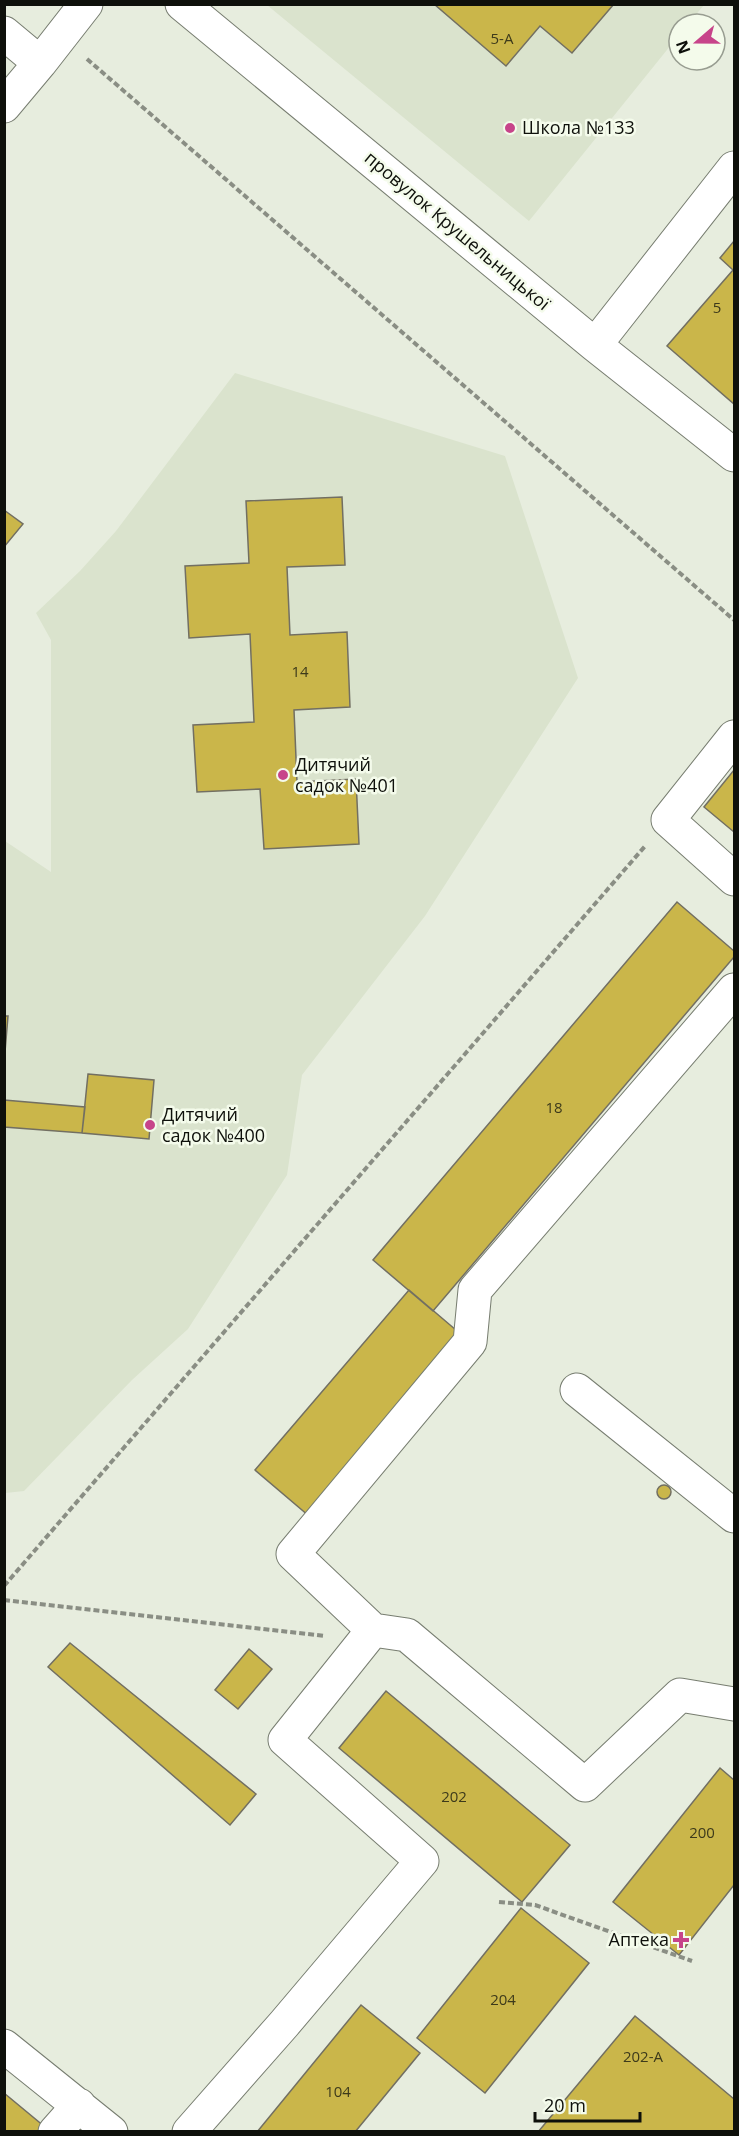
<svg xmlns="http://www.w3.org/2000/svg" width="739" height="2136" viewBox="0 0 739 2136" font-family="'Open Sans',sans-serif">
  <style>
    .built { fill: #dae3cd }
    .building { fill: #cab64a; stroke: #726f62; stroke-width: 1.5 }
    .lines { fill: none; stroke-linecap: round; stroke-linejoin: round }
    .minor-casing { stroke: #777d70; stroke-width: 35 }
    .path { stroke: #8a8e84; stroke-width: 4; stroke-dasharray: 6 3; stroke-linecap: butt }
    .minor { stroke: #fff; stroke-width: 33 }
    .poi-dot { fill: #c7448a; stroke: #f4fbeb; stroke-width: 2 }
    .labels { text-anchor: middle; stroke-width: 5; stroke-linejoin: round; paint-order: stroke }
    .number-label { font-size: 15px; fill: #3d3a1b }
    .poi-label { font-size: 18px; fill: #0e100b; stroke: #f4fbeb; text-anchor: start }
    .street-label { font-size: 18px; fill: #0e100b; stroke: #f4fbeb }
  </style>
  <rect width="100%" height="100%" fill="#e7edde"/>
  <path class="built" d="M 267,5 L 704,5 L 688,24 L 679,24 L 679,35 L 529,221 Z
    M 235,373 L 505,456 L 578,678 L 425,916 L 302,1075 L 287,1175 L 188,1329 L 132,1380 L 24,1491 L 5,1493 L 5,841 L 51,872 L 51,640 L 36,613 L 80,571 L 116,531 Z"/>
  <path class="building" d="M 434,4 L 614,4 L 572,53 L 540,26 L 506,66 Z
    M 734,241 L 734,404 L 667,346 L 733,270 L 720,258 Z
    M 342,497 L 345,565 L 287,567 L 290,635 L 347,632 L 350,707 L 294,710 L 297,782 L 356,779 L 359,844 L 264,849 L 260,789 L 197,792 L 193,725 L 254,722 L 250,634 L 189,638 L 185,566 L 249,563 L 246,501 Z
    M 4,510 L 23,524 L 4,547 Z
    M 734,770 L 734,832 L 704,807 Z
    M 677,902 L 734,951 L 734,957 L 433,1311 L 373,1260 Z
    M 4,1016 L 8,1016 L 4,1064 Z
    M 88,1074 L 154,1080 L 149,1139 L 82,1133 Z
    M 4,1100 L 85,1107 L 82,1133 L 4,1127 Z
    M 409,1290 L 463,1336 L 309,1516 L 255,1470 Z
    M657 1492a7 7 0 1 1 14 0a7 7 0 1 1-14 0Z
    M 70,1643 L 256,1794 L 230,1825 L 48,1667 Z
    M 249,1649 L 272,1669 L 238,1709 L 215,1690 Z
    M 386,1691 L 570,1845 L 522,1902 L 339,1748 Z
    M 720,1768 L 734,1780 L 734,1885 L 679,1955 L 613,1902 Z
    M 521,1908 L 589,1963 L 485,2093 L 417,2038 Z
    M 361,2005 L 420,2053 L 355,2132 L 257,2132 Z
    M 635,2016 L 734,2099 L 734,2132 L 538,2132 Z
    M 4,2093 L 51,2132 L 4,2132 Z"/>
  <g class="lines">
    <g class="minor-casing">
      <path id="minor" d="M 182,4 L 595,345 L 734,455
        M 4,33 L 40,63 L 86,4
        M 4,106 L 40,63
        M 595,345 L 734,168
        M 734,737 L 668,820 L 734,879
        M 734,990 L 475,1290 L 470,1342 L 293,1554 L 373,1630 L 407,1635 L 585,1785 L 680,1695 L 734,1704
        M 577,1390 L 734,1516
        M 4,2046 L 111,2132
        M 55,2132 L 79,2105
        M 189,2132 L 284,2024 L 422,1861 L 285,1740 L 373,1630"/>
    </g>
    <path class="path" d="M 87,59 L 734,620
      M 4,1586 L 646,845
      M 4,1600 L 325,1636
      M 499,1902 L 535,1905 L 692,1961"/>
    <use href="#minor" class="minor"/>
  </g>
  <g class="poi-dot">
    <circle cx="510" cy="128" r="6"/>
    <circle cx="283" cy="775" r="6"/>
    <circle cx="150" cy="1125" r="6"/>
    <path d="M678 1931h6v6h6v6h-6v6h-6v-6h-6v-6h6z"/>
  </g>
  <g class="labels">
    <g class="number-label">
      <text x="502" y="44">5-А</text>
      <text x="717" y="313">5</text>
      <text x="300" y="677">14</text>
      <text x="554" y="1113">18</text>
      <text x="454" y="1802">202</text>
      <text x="702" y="1838">200</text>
      <text x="503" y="2005">204</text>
      <text x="643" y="2062">202-А</text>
      <text x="338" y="2097">104</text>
    </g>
    <g class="poi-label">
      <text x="522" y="134">Школа №133</text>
      <text x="295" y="771">Дитячий<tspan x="295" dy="21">садок №401</tspan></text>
      <text x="162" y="1121">Дитячий<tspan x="162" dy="21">садок №400</tspan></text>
      <text x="669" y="1946" text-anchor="end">Аптека</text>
    </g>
    <g class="street-label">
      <text transform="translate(457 231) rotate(40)" y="6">провулок Крушельницької</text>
    </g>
  </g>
  <rect width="739" height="2136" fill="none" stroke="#0e100b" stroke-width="12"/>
  <g transform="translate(697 42) rotate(250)"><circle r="28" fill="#f4fbeb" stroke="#989d91" stroke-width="1.5"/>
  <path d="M0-4.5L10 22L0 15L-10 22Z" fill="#c7448a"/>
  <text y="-9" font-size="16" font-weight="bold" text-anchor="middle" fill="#0e100b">N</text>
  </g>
  <path d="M535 2112v9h105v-9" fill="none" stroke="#0e100b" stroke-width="3"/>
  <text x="544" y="2112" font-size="18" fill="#0e100b" stroke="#f4fbeb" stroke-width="4.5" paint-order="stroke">20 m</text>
</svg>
